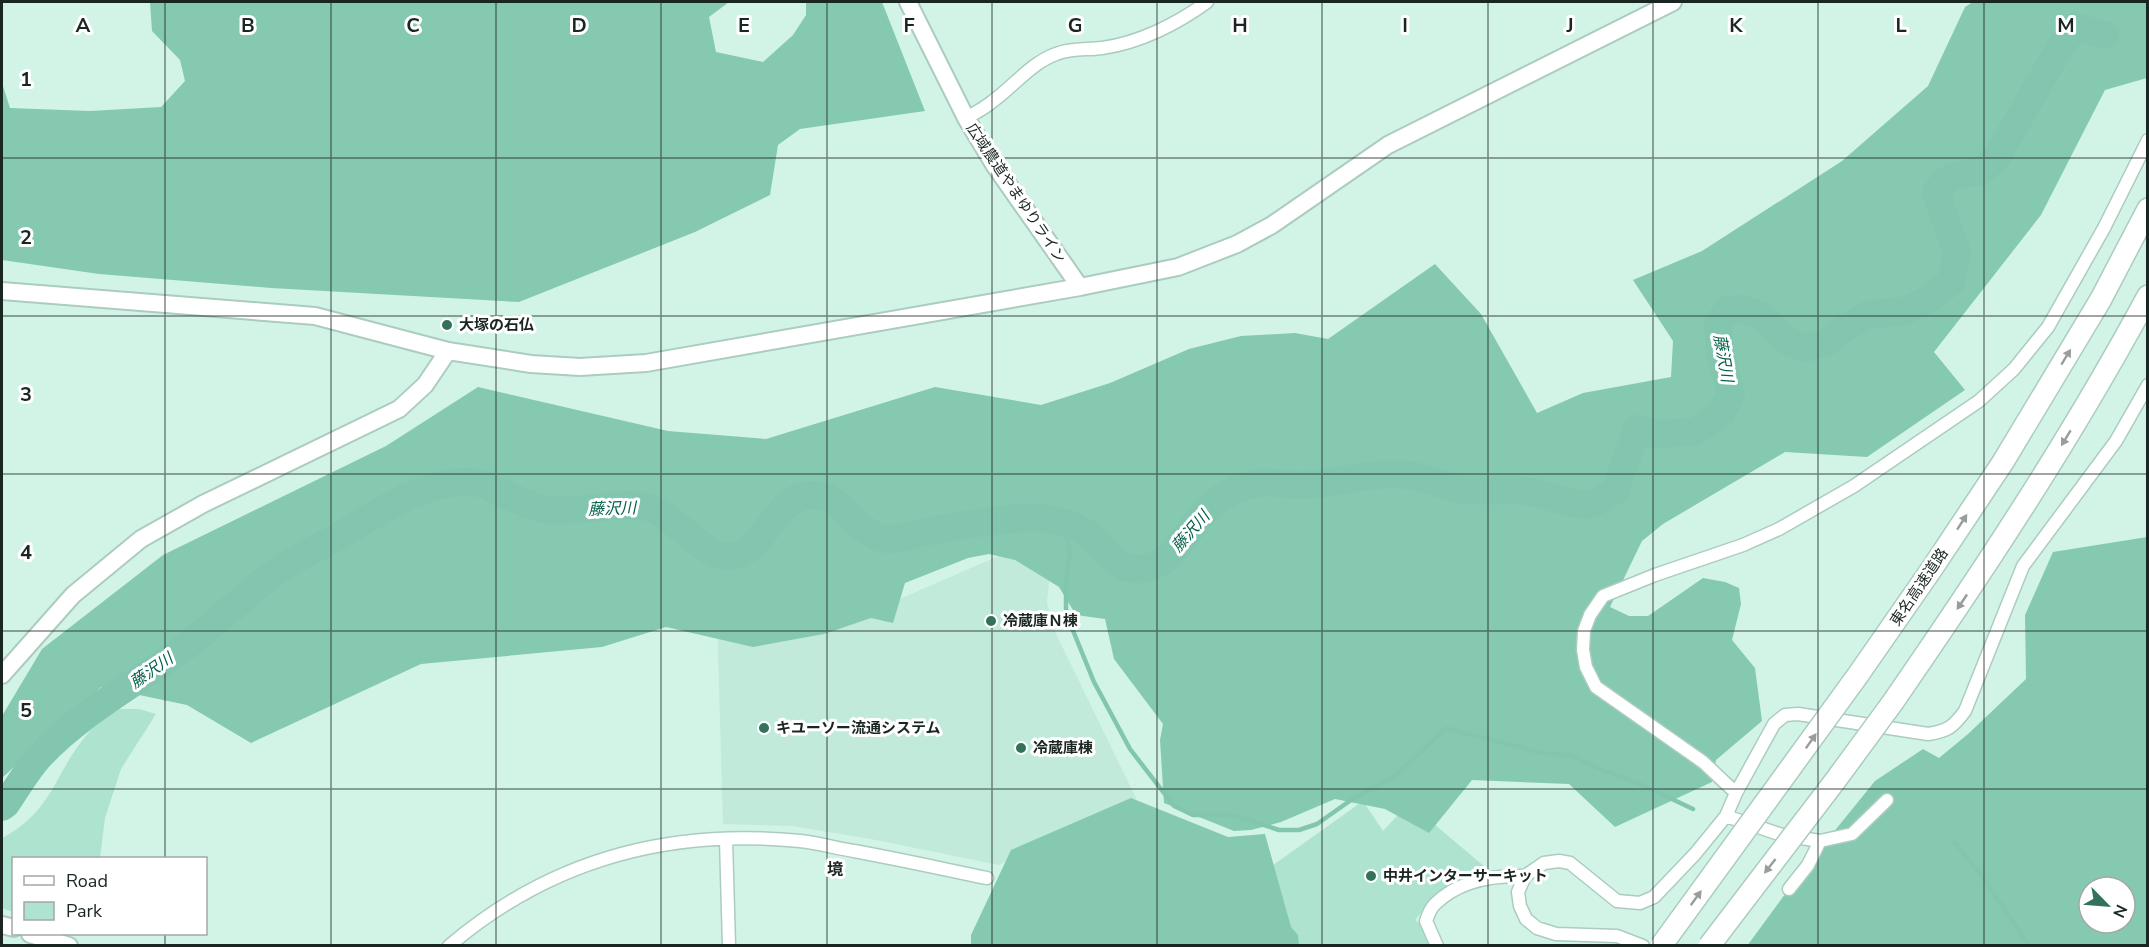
<svg xmlns="http://www.w3.org/2000/svg" width="2149" height="947" viewBox="0 0 2149 947" font-family="'Nunito Sans','Noto Sans JP',sans-serif">
  <style>
    .built { fill: #c1eada }
    .green { fill: #ade3cf }
    .forest { fill: #85c9b1; fill-rule: evenodd }
    .lines { fill: none; stroke-linecap: round; stroke-linejoin: round }
    .stream { stroke: #83c6af; stroke-width: 4.5 }
    .river { stroke: #83c6af; stroke-width: 28 }
    .street-casing { stroke: #abccbf; stroke-width: 15 }
    .secondary-casing { stroke: #abccbf; stroke-width: 20 }
    .highway-casing { stroke: #abccbf; stroke-width: 24 }
    .street { stroke: #fff; stroke-width: 12 }
    .secondary { stroke: #fff; stroke-width: 16 }
    .highway { stroke: #fff; stroke-width: 21 }
    .highway-bridge-casing { stroke: #abccbf; stroke-width: 24; stroke-linecap: butt }
    .highway-bridge { stroke: #fff; stroke-width: 21 }
    .oneway { fill: #989d9c }
    .grid { fill: none; stroke: #1a2622; stroke-width: 1.5; stroke-opacity: 0.55 }
    .poi-dot { fill: #33715d; stroke: #fff; stroke-width: 2 }
    .labels { text-anchor: middle; stroke-width: 6; stroke-linejoin: round; paint-order: stroke }
    .street-label { font-size: 15px; fill: #1a2622; stroke: #fff }
    .poi-label { font-size: 15px; font-weight: bold; fill: #1a2622; stroke: #fff; text-anchor: start }
    .water-label { font-size: 16px; font-style: italic; fill: #015f49; stroke: #fff }
    .neighbourhood-label { font-size: 16px; font-weight: bold; fill: #1a2622; stroke: #fff }
    .grid-label { font-size: 20px; text-anchor: middle; font-weight: bold; fill: #1a2622; stroke: #fff; stroke-width: 6; stroke-linejoin: round; paint-order: stroke }
  </style>
  <rect width="100%" height="100%" fill="#d2f4e7"/>
  <path class="built" d="M 1017,548 L 1050,571 L 1047,603 L 1056,634 L 1137,800 L 999,865 L 876,840 L 792,826 L 723,824 L 717,617 L 881,607 Z"/>
  <path class="green" d="M 119,709 L 139,709 L 156,714 L 121,769 L 105,818 L 100,858 L 14,858 L 13,912 L 2,908 L 2,838 C 56,810 55,767 93,728 C 101,721 110,715 119,709 Z
    M 1363,801 L 1383,831 L 1409,803 L 1491,872 L 1436,896 L 1415,920 L 1421,925 L 1429,946 L 1269,945 L 1262,873 Z"/>
  <path class="forest" d="M 150,2 L 729,2 L 709,17 L 716,52 L 763,62 L 793,35 L 806,15 L 806,2 L 882,2 L 925,111 L 800,129 L 778,145 L 770,195 L 695,232 L 519,302 L 271,288 L 99,274 L 2,260 L 2,83 L 10,108 L 90,111 L 161,107 L 185,81 L 180,60 L 152,31 Z
    M 1973,2 L 2147,2 L 2147,78 L 2105,90 L 2041,215 L 1934,352 L 1965,390 L 1867,457 L 1785,452 L 1663,524 L 1642,541 L 1610,607 L 1629,616 L 1648,616 L 1703,578 L 1725,582 L 1739,588 L 1741,604 L 1732,640 L 1755,668 L 1762,721 L 1716,760 L 1712,782 L 1615,827 L 1569,784 L 1472,780 L 1429,833 L 1385,809 L 1335,799 L 1281,822 L 1251,830 L 1234,831 L 1164,803 L 1160,740 L 1163,724 L 1114,659 L 1105,619 L 1076,615 L 1059,587 L 1015,560 L 989,554 L 968,558 L 905,583 L 893,623 L 871,618 L 824,634 L 753,647 L 666,627 L 602,647 L 421,664 L 251,743 L 187,705 L 101,687 L 2,778 L 2,716 L 42,649 L 163,555 L 386,446 L 478,387 L 668,431 L 766,439 L 935,387 L 1041,405 L 1110,383 L 1189,349 L 1241,336 L 1295,333 L 1328,339 L 1435,264 L 1481,314 L 1537,413 L 1583,393 L 1671,377 L 1673,341 L 1633,280 L 1702,251 L 1842,161 L 1928,86 L 1965,7 Z
    M 2147,537 L 2147,945 L 1747,946 L 1802,871 L 1875,781 L 1923,749 L 1939,758 L 1968,734 L 2026,679 L 2025,615 L 2053,552 ZM 2089,887 L 2125,887 L 2125,923 L 2089,923 Z
    M 1131,798 L 1228,837 L 1265,834 L 1291,927 L 1298,935 L 1299,945 L 971,945 L 971,935 L 1011,850 Z"/>
  <g class="lines">
    <path class="stream" d="M 1064,524 L 1070,552 L 1066,582 L 1066,609 L 1072,628 L 1094,682 L 1130,749 L 1174,806 L 1193,815 L 1233,815 L 1279,830 L 1299,830 L 1317,824 L 1351,800 L 1395,776 L 1446,728 L 1542,753 L 1572,756 L 1600,769 L 1640,784 L 1693,809
      M 1955,843 L 1979,872 L 2029,946"/>
    <path class="river" d="M 2,807 L 6,804 C 17,788 27,770 40,756 C 78,715 133,685 178,652 C 213,627 243,596 277,571 C 294,559 314,550 332,540 C 372,517 435,471 483,484 C 500,491 529,507 547,510 C 577,514 620,500 647,507 C 675,514 706,562 732,556 C 768,549 776,492 815,495 C 847,497 856,536 887,539 C 899,540 913,535 924,532 C 954,526 982,522 1011,519 C 1021,518 1033,516 1043,518 C 1059,521 1076,525 1089,535 C 1103,545 1115,568 1133,569 C 1166,573 1182,539 1199,518 C 1214,500 1235,487 1257,483 C 1271,481 1287,485 1301,485 C 1337,484 1372,471 1408,475 C 1426,477 1444,487 1462,490 C 1485,492 1509,488 1531,492 C 1543,494 1578,506 1587,505 C 1595,504 1607,495 1615,491 L 1637,429 L 1656,434 L 1694,432 L 1721,414 L 1731,394 L 1720,352 L 1718,324 L 1728,310 L 1742,309 L 1760,315 L 1788,341 L 1805,348 L 1825,343 L 1842,330 L 1867,315 L 1904,311 L 1929,299 L 1951,282 L 1957,253 L 1936,193 L 1944,182 L 1954,176 L 1981,171 L 1997,157 L 2060,47 L 2075,27 L 2105,35"/>
    <g class="street-casing">
      <path id="street" d="M 966,118 C 975,113 985,108 993,101 C 1014,86 1031,63 1056,54 C 1071,48 1086,50 1102,48 C 1139,43 1177,24 1207,2
        M 1736,793 L 1703,762 L 1596,687 L 1586,667 L 1583,650 L 1584,631 L 1590,615 L 1603,596 L 1655,575 L 1743,545 L 1779,529 L 1854,486 L 1979,401 L 2014,369 L 2048,327 L 2104,228 L 2148,140
        M 1726,816 L 1782,835 L 1820,841 L 1852,834 L 1887,800
        M 726,839 L 729,946
        M 1789,889 L 1808,865 L 1820,841
        M 449,946 C 551,859 669,828 800,841 C 818,843 836,848 854,851 C 898,859 943,869 987,878
        M 1437,946 L 1426,921 C 1428,915 1431,908 1435,904 C 1459,880 1494,875 1525,876
        M 1643,946 L 1617,936 L 1556,934 L 1537,928 L 1526,919 L 1520,906 L 1518,892 L 1525,876 L 1544,863 L 1559,861 L 1570,863 L 1617,901 L 1640,903 L 1654,897 L 1695,854 L 1726,816 L 1736,793 L 1774,724 L 1785,715 L 1798,714 L 1928,734 C 1948,731 1953,727 1965,711 L 2023,566 L 2116,441 L 2148,385"/>
    </g>
    <g class="secondary-casing">
      <path id="secondary" d="M 908,2 L 966,118 L 995,166 L 1080,287
        M 2,291 L 315,316 L 448,351 L 531,364 L 580,367 L 646,363 L 1080,287 L 1178,267 L 1237,244 L 1272,225 L 1388,145 L 1673,2
        M 2,675 L 73,595 L 141,539 L 203,504 L 399,409 L 425,385 L 448,351
        M 2,925 L 14,928
        M 30,934 L 69,946"/>
    </g>
    <g class="highway-casing">
      <path id="highway" d="M 1858,675 L 1931,570 L 2003,462 L 2101,299 L 2148,209
        M 1893,702 C 1984,570 2072,437 2148,296"/>
    </g>
    <use href="#street" class="street"/>
    <use href="#secondary" class="secondary"/>
    <use href="#highway" class="highway"/>
    <g class="highway-bridge-casing">
      <path id="highway-bridge" d="M 1661,946 L 1858,675
        M 1709,946 L 1835,781 L 1893,702"/>
    </g>
    <use href="#highway-bridge" class="highway-bridge"/>
  </g>
  <defs><path id="oneway-solid" d="M-6-.8H1V-3.2L6.5 0L1 3.2V.8H-6Z" transform="scale(1.5)"/></defs>
  <g class="oneway">
    <use href="#oneway-solid" transform="translate(2066 357) rotate(-59)"/>
    <use href="#oneway-solid" transform="translate(2066 438) rotate(121)"/>
    <use href="#oneway-solid" transform="translate(1962 522) rotate(-57)"/>
    <use href="#oneway-solid" transform="translate(1962 602) rotate(124)"/>
    <use href="#oneway-solid" transform="translate(1811 741) rotate(-55)"/>
    <use href="#oneway-solid" transform="translate(1770 866) rotate(128)"/>
    <use href="#oneway-solid" transform="translate(1696 898) rotate(-54)"/>
  </g>
  <path class="grid" d="M 165,2 L 165,858M 331,2 L 331,946M 496,2 L 496,946M 661,2 L 661,946M 827,2 L 827,946M 992,2 L 992,946M 1157,2 L 1157,946M 1322,2 L 1322,946M 1488,2 L 1488,946M 1653,2 L 1653,946M 1818,2 L 1818,946M 1984,2 L 1984,946M 2,158 L 2148,158M 2,316 L 2148,316M 2,474 L 2148,474M 2,631 L 2148,631M 2,789 L 2148,789M 165,934 L 165,946"/>
  <g class="poi-dot">
    <circle cx="447" cy="325" r="6"/>
    <circle cx="991" cy="621" r="6"/>
    <circle cx="764" cy="728" r="6"/>
    <circle cx="1021" cy="748" r="6"/>
    <circle cx="1371" cy="876" r="6"/>
  </g>
  <g class="labels">
    <g class="street-label">
      <text transform="translate(1016 193) rotate(56)" y="5">広域農道やまゆりライン</text>
      <text transform="translate(1919 587) rotate(-56)" y="5">東名高速道路</text>
    </g>
    <g class="poi-label">
      <text x="459" y="330">大塚の石仏</text>
      <text x="1003" y="626">冷蔵庫Ｎ棟</text>
      <text x="776" y="733">キユーソー流通システム</text>
      <text x="1033" y="753">冷蔵庫棟</text>
      <text x="1383" y="881">中井インターサーキット</text>
    </g>
    <g class="water-label">
      <text transform="translate(1724 358) rotate(80)" y="6">藤沢川</text>
      <text transform="translate(612 508) rotate(-2)" y="6">藤沢川</text>
      <text transform="translate(1190 531) rotate(-49)" y="6">藤沢川</text>
      <text transform="translate(151 670) rotate(-35)" y="6">藤沢川</text>
    </g>
    <g class="neighbourhood-label">
      <text x="835" y="875">境</text>
    </g>
  </g>
  <g class="grid-label">
    <text x="83" y="32">A</text>
    <text x="248" y="32">B</text>
    <text x="413" y="32">C</text>
    <text x="579" y="32">D</text>
    <text x="744" y="32">E</text>
    <text x="909" y="32">F</text>
    <text x="1075" y="32">G</text>
    <text x="1240" y="32">H</text>
    <text x="1405" y="32">I</text>
    <text x="1570" y="32">J</text>
    <text x="1736" y="32">K</text>
    <text x="1901" y="32">L</text>
    <text x="2066" y="32">M</text>
    <text x="26" y="86">1</text>
    <text x="26" y="244">2</text>
    <text x="26" y="401">3</text>
    <text x="26" y="559">4</text>
    <text x="26" y="717">5</text>
  </g>
  <rect width="2149" height="947" fill="none" stroke="#1a2622" stroke-width="6"/>
  <rect x="12" y="857" width="195" height="78" fill="#ffffff" stroke="#a3a8a7" stroke-width="1.5"/>
  <rect x="24" y="876" width="30" height="9" fill="#ffffff" stroke="#a3a8a7" stroke-width="1.5"/>
  <text x="66" y="887" font-size="18" fill="#1a2622">Road</text>
  <rect x="24" y="902" width="30" height="18" fill="#ade3cf" stroke="#a3a8a7" stroke-width="1.5"/>
  <text x="66" y="917" font-size="18" fill="#1a2622">Park</text>
  <g transform="translate(2107 905) rotate(115)"><circle r="28" fill="#ffffff" stroke="#a3a8a7" stroke-width="1.5"/>
  <path d="M0-4.5L10 22L0 15L-10 22Z" fill="#33715d"/>
  <text y="-9" font-size="16" font-weight="bold" text-anchor="middle" fill="#1a2622">N</text>
  </g>
</svg>
